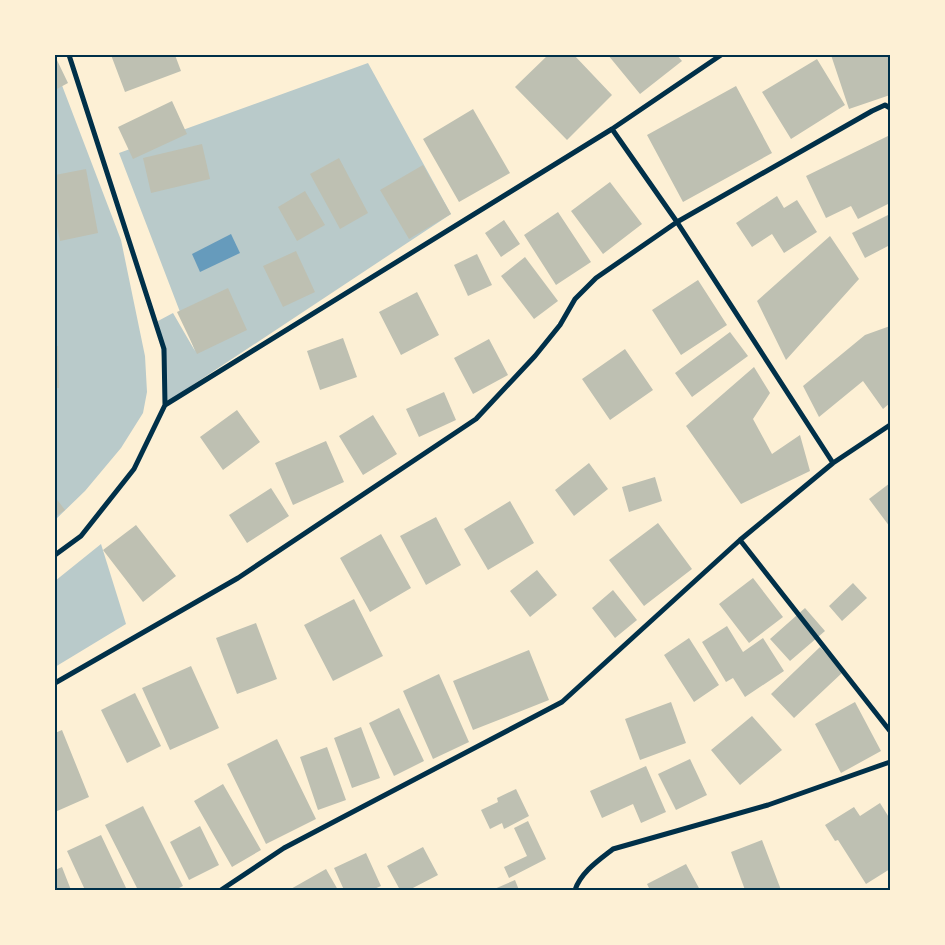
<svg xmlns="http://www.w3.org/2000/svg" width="945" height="945" viewBox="0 0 945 945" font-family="'Titillium Web',sans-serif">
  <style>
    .green { fill: #b9caca }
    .water { fill: #669bbc }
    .building { fill: #bec0b2 }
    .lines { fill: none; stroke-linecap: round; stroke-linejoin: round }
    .minor { stroke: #003049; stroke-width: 5 }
    .neatline { fill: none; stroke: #003049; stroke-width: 2 }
  </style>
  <rect width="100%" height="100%" fill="#fdf0d5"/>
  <path class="green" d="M 368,63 L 451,214 L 167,402 L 158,321 L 173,313 L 195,351 L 119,153 Z
    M 55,67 L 121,240 L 145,356 L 147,392 L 143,413 L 121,448 L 85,491 L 55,520 Z
    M 101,544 L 126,624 L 55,667 L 55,581 Z"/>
  <path class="water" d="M 231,234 L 240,253 L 200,272 L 192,254 Z"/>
  <path class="building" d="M 111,55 L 175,55 L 181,71 L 125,92 Z
    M 548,55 L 574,55 L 612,95 L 567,140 L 515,87 Z
    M 608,55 L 677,55 L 682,61 L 640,94 Z
    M 831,55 L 890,55 L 890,95 L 849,109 Z
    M 55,56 L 68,83 L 55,90 Z
    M 817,59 L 845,105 L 791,139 L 762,92 Z
    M 736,86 L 772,153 L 683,202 L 647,135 Z
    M 172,101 L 187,134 L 133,159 L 118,127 Z
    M 473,109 L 510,173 L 459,202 L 423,139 Z
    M 890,135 L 890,203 L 858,219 L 851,206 L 826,218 L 806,176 Z
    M 202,144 L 210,179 L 151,193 L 143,158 Z
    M 339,158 L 368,213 L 340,229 L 310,174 Z
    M 423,165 L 451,214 L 409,239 L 380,190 Z
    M 86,169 L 98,233 L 60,241 L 55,216 L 55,175 Z
    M 610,182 L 642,224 L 603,254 L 571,211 Z
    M 305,191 L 325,225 L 297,241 L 278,207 Z
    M 777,196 L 784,208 L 797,200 L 817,232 L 784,253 L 772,234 L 752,247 L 736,223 Z
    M 558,212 L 591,262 L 556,285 L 524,235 Z
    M 890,214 L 890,245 L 865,258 L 852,233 Z
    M 504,220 L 520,244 L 501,257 L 485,233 Z
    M 830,236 L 859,279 L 786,360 L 757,301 Z
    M 296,251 L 315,292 L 283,307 L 263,266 Z
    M 477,254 L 492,285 L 468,296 L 454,265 Z
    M 525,257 L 558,301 L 534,319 L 501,276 Z
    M 698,280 L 727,325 L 681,355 L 652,310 Z
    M 228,288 L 247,330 L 197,354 L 177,312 Z
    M 417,292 L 439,335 L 401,355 L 379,312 Z
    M 890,326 L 890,403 L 883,409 L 863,381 L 819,417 L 803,386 L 865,335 Z
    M 730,332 L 748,356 L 692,397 L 675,373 Z
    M 343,338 L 357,377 L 320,390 L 307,351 Z
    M 489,339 L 508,375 L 473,394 L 454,358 Z
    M 55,346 L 58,346 L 59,388 L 55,388 Z
    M 625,349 L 653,390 L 610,420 L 582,379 Z
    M 754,367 L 770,393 L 753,419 L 772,454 L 800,435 L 810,471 L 741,504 L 686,426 Z
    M 444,392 L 456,420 L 419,437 L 406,409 Z
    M 237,410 L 260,442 L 223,470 L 200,437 Z
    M 373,415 L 397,454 L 363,475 L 339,436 Z
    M 326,441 L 344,482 L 293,505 L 275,463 Z
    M 589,463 L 608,489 L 574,516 L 555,490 Z
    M 655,477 L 662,501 L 629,512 L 622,487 Z
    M 890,483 L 890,527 L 869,499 Z
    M 271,488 L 289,516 L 247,543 L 229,515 Z
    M 55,497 L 65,510 L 55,517 Z
    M 510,501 L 534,543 L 488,570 L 464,529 Z
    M 436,517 L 461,565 L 426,585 L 400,536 Z
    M 658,523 L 692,569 L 644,606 L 609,560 Z
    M 136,525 L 176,576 L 143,602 L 103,550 Z
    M 381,534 L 411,588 L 370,612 L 340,558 Z
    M 537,570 L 557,595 L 530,617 L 510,591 Z
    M 753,578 L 783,617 L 749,643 L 719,604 Z
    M 853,583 L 867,598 L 842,621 L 829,606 Z
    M 613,590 L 637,620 L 615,638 L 592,608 Z
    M 354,599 L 383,656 L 333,681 L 304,625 Z
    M 805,608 L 825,631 L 790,661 L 770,639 Z
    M 256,623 L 277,679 L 237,694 L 216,638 Z
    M 727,626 L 743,652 L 763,638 L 784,671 L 745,697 L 733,678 L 726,682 L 702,642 Z
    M 689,638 L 719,685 L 694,702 L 664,655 Z
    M 820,647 L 843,672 L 794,718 L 771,694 Z
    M 529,650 L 549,700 L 473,730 L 453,681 Z
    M 191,666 L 219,728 L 170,750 L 142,688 Z
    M 439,674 L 469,742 L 433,759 L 403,691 Z
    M 135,693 L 161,746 L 127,763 L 101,710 Z
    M 671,702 L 686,743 L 640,760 L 625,719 Z
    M 855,702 L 881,751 L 841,773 L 815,724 Z
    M 399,708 L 424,761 L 394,776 L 369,723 Z
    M 752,716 L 782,750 L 740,785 L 711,750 Z
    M 361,727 L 380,778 L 352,788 L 334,738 Z
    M 62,730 L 89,797 L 55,812 L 55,733 Z
    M 277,739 L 316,819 L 266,844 L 227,764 Z
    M 327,747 L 346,800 L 318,810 L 300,757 Z
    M 690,759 L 707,795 L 676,810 L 658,774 Z
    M 646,766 L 666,812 L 641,823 L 633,804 L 602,818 L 590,791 Z
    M 223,784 L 261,850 L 232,867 L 194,801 Z
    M 516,789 L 529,816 L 504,829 L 502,823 L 490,829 L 481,810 L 498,802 L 497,798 Z
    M 880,803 L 890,819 L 890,869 L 866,884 L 838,840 L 835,841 L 825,825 L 854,807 L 860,816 Z
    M 143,806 L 183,886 L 175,890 L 138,890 L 105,825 Z
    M 528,821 L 546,859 L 509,878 L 504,867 L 527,856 L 514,828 Z
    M 200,826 L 219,865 L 189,880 L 170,842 Z
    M 101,835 L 127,890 L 85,890 L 67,851 Z
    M 762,840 L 781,890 L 745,890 L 731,852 Z
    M 423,847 L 438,875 L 409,890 L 400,890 L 387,866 Z
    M 366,853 L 381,886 L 372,890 L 344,890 L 334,868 Z
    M 686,864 L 700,890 L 650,890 L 647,884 Z
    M 62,867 L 71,890 L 55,890 L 55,870 Z
    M 326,869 L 338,890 L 289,890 Z
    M 515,880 L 519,890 L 492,890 Z"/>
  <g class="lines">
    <path class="minor" d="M 721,55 L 612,129 L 677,222 L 872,111 L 885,105 L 890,108
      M 165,405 L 612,129
      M 740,540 L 890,731
      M 55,555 L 81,536 L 134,469 L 165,405 L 164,349 L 69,55
      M 55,683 L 238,578 L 476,419 L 535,356 L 560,325 L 575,299 L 596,278 L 677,222 L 833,463
      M 221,890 L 284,848 L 562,702 L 740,540 L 833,463 L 890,425
      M 575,890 C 581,872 599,860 613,849 L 768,805 L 890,762"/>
  </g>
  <rect width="945" height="945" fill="none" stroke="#fdf0d5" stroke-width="112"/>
  <rect x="56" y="56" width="833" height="833" class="neatline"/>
</svg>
